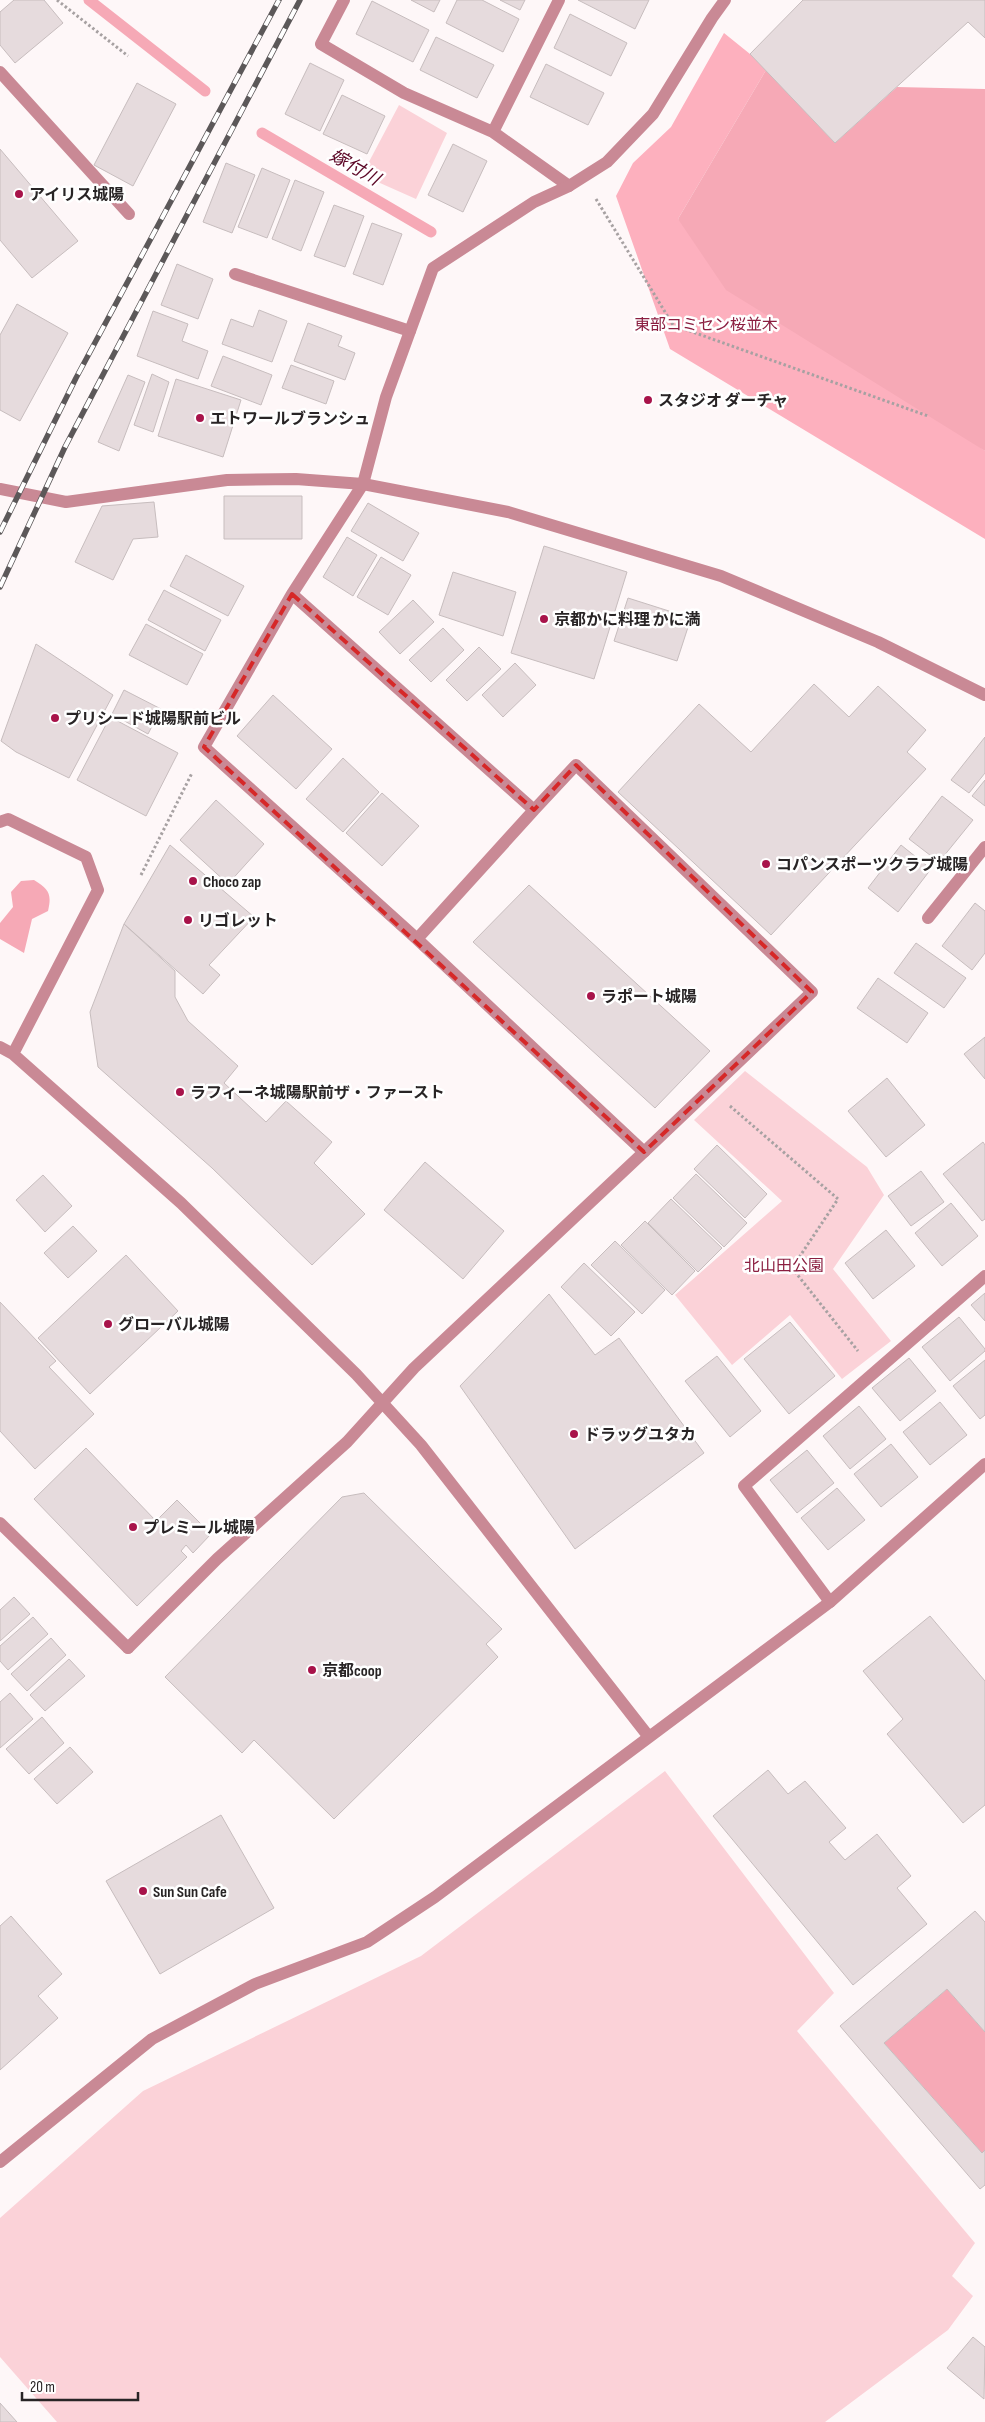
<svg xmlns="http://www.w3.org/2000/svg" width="985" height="2422" viewBox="0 0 985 2422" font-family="'Sofia Sans Condensed','Noto Sans JP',sans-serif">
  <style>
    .green { fill: #fbd2d8 }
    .forest { fill: #fdb0be }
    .water { fill: #f6a9b6 }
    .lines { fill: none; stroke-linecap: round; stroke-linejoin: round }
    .stream { stroke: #f6a9b6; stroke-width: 11 }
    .building { fill: #e6dbdd; stroke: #c7bdbe }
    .path { stroke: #a7a1a2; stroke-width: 3; stroke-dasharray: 2.5 2.5; stroke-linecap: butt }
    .minor { stroke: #c98995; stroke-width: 12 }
    .tertiary { stroke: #c98995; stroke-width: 12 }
    .rail-casing { stroke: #5c5859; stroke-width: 5.5 }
    .rail { stroke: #fff; stroke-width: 4; stroke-dasharray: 11; stroke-linecap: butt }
    .marked { fill: none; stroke: #d62828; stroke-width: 4; stroke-dasharray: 10 6; stroke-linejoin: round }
    .poi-dot { fill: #a8134a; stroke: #fff; stroke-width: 2 }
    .labels { text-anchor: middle; stroke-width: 5; stroke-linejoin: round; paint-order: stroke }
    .poi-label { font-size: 16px; font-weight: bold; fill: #282425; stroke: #fff; text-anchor: start }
    .park-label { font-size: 16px; fill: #8b1e40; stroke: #fff }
    .water-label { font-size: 18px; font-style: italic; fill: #5c0726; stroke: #fff }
  </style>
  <rect width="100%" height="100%" fill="#fef7f8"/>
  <path class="green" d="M 399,105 L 447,133 L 416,199 L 362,175 Z
    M 745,1071 L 867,1167 L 884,1195 L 833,1269 L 891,1341 L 842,1379 L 790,1315 L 732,1365 L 675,1295 L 782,1201 L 694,1120 Z
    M 665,1771 L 834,1993 L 797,2031 L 975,2243 L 952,2276 L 973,2296 L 948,2330 L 825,2422 L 57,2422 L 0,2357 L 0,2218 L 143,2091 L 421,1956 Z"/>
  <path class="forest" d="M 724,33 L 750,54 L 766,70 L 678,219 L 985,451 L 985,539 L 670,349 L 616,196 L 633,163 L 671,127 Z"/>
  <path class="water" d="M 766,70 L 835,143 L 897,87 L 985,89 L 985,451 L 726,290 L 678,219 Z
    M 34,880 C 49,889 52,894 48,911 L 32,919 L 24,953 L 0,939 L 0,923 L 13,907 L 11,892 L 21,881 Z
    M 947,1989 L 985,2032 L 985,2150 L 982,2153 L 884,2043 Z"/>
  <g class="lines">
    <path class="stream" d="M 89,0 L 205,91
      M 262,133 L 431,232"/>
  </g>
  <path class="building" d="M 14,0 L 44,0 L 63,23 L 15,63 L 0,45 L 0,12 Z
    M 411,0 L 440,0 L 434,12 Z
    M 457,0 L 482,0 L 519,19 L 503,52 L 446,23 Z
    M 500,0 L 525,0 L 520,10 Z
    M 578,0 L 649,0 L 635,29 Z
    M 803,0 L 985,0 L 985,38 L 968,22 L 835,143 L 750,54 Z
    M 372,1 L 429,30 L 413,62 L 356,34 Z
    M 570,14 L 627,43 L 611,76 L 554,48 Z
    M 436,37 L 494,65 L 477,98 L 420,70 Z
    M 310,63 L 344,80 L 320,131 L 285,114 Z
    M 546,64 L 604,93 L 588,125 L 530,97 Z
    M 137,83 L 176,104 L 133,186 L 94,165 Z
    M 342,95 L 385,116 L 367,154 L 323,134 Z
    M 453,144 L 487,161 L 463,212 L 428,195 Z
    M 0,149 L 78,241 L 32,278 L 0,240 Z
    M 226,163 L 255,175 L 232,233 L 203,222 Z
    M 262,168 L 290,180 L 267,238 L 238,227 Z
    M 295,180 L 324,192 L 301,251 L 272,239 Z
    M 334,205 L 364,216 L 345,267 L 314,256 Z
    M 372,223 L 402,234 L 383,285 L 353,274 Z
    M 177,264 L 213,279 L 198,319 L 161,305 Z
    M 17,304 L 68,333 L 20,421 L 0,410 L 0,335 Z
    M 259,310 L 287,321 L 272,362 L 222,344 L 231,319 L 253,327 Z
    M 153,311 L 188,324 L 182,341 L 208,351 L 198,379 L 137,356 Z
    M 308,323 L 342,336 L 338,346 L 355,353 L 345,380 L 294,361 Z
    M 223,356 L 272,375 L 261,405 L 211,386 Z
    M 291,365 L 334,381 L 326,404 L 282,388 Z
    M 152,374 L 169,382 L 153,432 L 134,425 Z
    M 128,375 L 145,382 L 119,451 L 98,442 Z
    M 176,379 L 241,400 L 223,457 L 158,436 Z
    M 224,496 L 302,496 L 302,539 L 224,539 Z
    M 154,502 L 158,537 L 133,539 L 113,580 L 75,562 L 102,506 Z
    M 368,503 L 419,533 L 403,561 L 351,531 Z
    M 347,537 L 377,555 L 353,596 L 323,577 Z
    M 544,546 L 627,572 L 594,679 L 511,653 Z
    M 186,555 L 244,586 L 228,616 L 170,586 Z
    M 381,557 L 411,575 L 388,615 L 357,597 Z
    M 453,572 L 516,592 L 503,636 L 439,615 Z
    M 164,590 L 221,620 L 205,651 L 148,620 Z
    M 628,598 L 691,618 L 677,661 L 614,641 Z
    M 413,600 L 434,622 L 400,654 L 379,632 Z
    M 146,624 L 203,654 L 187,685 L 129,655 Z
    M 443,628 L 464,650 L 431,682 L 409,660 Z
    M 36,644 L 113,695 L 69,778 L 16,752 L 1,741 Z
    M 479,647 L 501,669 L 467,701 L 446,680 Z
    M 515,663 L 536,685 L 503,717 L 482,695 Z
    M 814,684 L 849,717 L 878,686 L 926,730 L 907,752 L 926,769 L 771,935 L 618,792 L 699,704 L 751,752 Z
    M 124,690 L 161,709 L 148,734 L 112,714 Z
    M 273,695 L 332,749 L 296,789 L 237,736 Z
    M 110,717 L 178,753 L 146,816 L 77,780 Z
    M 985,737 L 985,773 L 969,793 L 951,780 Z
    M 343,758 L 379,792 L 343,832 L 306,799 Z
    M 985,780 L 985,806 L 972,796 Z
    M 382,793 L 419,826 L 382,866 L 346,833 Z
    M 942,796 L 973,820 L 939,862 L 909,839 Z
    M 216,800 L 264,844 L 228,884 L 180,840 Z
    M 170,845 L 254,917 L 209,965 L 220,975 L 203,994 L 124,924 Z
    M 901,845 L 931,869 L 898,912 L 868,888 Z
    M 529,885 L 710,1051 L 655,1108 L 473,942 Z
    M 975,903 L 985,911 L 985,953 L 972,970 L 942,946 Z
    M 124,924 L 175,971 L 175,997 L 188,1021 L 238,1066 L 224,1083 L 266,1122 L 286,1101 L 332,1142 L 314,1163 L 365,1214 L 312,1265 L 212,1168 L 98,1067 L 90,1012 Z
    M 916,943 L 966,978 L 944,1008 L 894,973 Z
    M 878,978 L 928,1013 L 907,1043 L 857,1008 Z
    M 985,1037 L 985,1079 L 964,1054 Z
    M 887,1078 L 925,1125 L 886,1157 L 848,1111 Z
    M 983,1142 L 985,1145 L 985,1219 L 982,1221 L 943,1174 Z
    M 717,1145 L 767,1194 L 745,1218 L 694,1169 Z
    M 425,1162 L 504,1231 L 463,1279 L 384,1210 Z
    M 921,1171 L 944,1202 L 911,1226 L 888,1196 Z
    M 696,1174 L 747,1223 L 724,1247 L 673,1198 Z
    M 43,1175 L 72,1206 L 45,1232 L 16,1200 Z
    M 671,1199 L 722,1248 L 698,1272 L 648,1223 Z
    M 951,1203 L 978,1236 L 942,1266 L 915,1233 Z
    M 645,1221 L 695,1271 L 672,1295 L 621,1245 Z
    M 73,1226 L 97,1251 L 68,1278 L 44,1253 Z
    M 886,1230 L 915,1266 L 873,1299 L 845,1263 Z
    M 615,1241 L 665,1290 L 642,1314 L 591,1265 Z
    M 126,1255 L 178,1311 L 90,1394 L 38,1338 Z
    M 584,1263 L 635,1312 L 611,1336 L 561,1287 Z
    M 985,1293 L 985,1321 L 971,1305 Z
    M 549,1294 L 595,1355 L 619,1338 L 704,1453 L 575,1549 L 460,1386 Z
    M 0,1302 L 56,1361 L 49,1367 L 94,1414 L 35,1469 L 0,1431 Z
    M 959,1317 L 985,1349 L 985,1351 L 950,1381 L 922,1347 Z
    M 790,1322 L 835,1376 L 789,1414 L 744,1359 Z
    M 717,1356 L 761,1411 L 730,1437 L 685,1381 Z
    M 909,1358 L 936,1391 L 900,1421 L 872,1388 Z
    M 985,1360 L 985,1415 L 980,1419 L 953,1386 Z
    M 940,1402 L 967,1435 L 930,1465 L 903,1432 Z
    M 859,1406 L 886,1439 L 850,1469 L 823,1436 Z
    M 891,1444 L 918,1477 L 881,1507 L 854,1474 Z
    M 86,1448 L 156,1521 L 177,1500 L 211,1534 L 193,1553 L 186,1545 L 181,1551 L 187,1557 L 137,1606 L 34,1499 Z
    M 807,1450 L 834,1483 L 797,1513 L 770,1480 Z
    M 837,1488 L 865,1520 L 828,1550 L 801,1518 Z
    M 364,1493 L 502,1629 L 486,1644 L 498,1657 L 334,1819 L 254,1740 L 242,1753 L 165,1677 L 342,1497 Z
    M 14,1597 L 30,1614 L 0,1641 L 0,1610 Z
    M 930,1616 L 985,1681 L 985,1805 L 963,1823 L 887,1734 L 903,1719 L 863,1671 Z
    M 33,1617 L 48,1634 L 8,1670 L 0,1661 L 0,1646 Z
    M 51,1638 L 66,1655 L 27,1691 L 11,1674 Z
    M 69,1659 L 85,1676 L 45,1711 L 30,1695 Z
    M 10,1693 L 33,1719 L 0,1748 L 0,1702 Z
    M 42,1717 L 64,1743 L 29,1774 L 6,1749 Z
    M 70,1747 L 93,1772 L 57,1804 L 34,1779 Z
    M 768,1770 L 788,1794 L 805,1781 L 846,1828 L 829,1842 L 845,1860 L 877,1834 L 911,1876 L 897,1888 L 927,1924 L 853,1985 L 713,1816 Z
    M 221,1815 L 274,1908 L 160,1974 L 106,1881 Z
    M 975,1911 L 985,1922 L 985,2032 L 947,1989 L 884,2043 L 982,2153 L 985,2150 L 985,2185 L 980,2189 L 840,2026 Z
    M 11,1916 L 62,1974 L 38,1996 L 58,2018 L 0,2070 L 0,1926 Z
    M 973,2337 L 985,2347 L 984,2399 L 947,2368 Z
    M 0,2403 L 17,2422 L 0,2422 Z"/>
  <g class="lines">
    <path class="path" d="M 57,0 L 128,56
      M 596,199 L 673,325 L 928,416
      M 141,875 L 192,773
      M 730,1106 L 838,1199 L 792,1268 L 858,1351"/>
    <path class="minor" d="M 344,0 L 321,44 L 404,93 L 493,132 L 569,186
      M 0,72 L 129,214
      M 493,132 L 559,0
      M 235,274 L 410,331
      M 292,594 L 534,810 L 576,765 L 812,992 L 644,1152 L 417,939 L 204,747 L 292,594 L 363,484
      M 928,918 L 985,847
      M 417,939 L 534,810
      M 0,1523 L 128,1648
      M 830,1602 L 744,1486 L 985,1276"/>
    <path class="tertiary" d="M 363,484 L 386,397 L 433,268 L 534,202 L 569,186 L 607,162 L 653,114 L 712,18 L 725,0
      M 0,489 L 66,502 L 227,480 L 296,479 L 363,484 L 508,512 L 721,576 L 878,642 L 985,695
      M 0,822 L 8,819 L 86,857 L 98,890 L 13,1054
      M 0,1047 L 13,1054 L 181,1203 L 356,1374 L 421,1445 L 649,1737
      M 128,1648 L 217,1559 L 347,1442 L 414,1368 L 644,1152
      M 0,2162 L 152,2039 L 255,1984 L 367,1942 L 435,1897 L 830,1602 L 985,1464"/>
    <g class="rail-casing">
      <path id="rail" d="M 0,532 L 76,378 L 279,0
        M 0,587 L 65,447 L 300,0"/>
    </g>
    <use href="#rail" class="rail"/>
  </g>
  <path class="marked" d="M 292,594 L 534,810 L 576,765 L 812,992 L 644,1152 L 204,747 Z"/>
  <g class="poi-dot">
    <circle cx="19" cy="194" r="5"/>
    <circle cx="648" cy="400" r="5"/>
    <circle cx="200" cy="418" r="5"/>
    <circle cx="544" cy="619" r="5"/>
    <circle cx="55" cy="718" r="5"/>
    <circle cx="766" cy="864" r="5"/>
    <circle cx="193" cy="881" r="5"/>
    <circle cx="188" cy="920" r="5"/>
    <circle cx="591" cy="996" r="5"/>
    <circle cx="180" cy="1092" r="5"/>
    <circle cx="108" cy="1324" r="5"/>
    <circle cx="574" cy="1434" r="5"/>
    <circle cx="133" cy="1527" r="5"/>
    <circle cx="312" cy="1670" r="5"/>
    <circle cx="143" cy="1891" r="5"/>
  </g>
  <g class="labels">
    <g class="poi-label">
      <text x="29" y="200">アイリス城陽</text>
      <text x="658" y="406">スタジオ ダーチャ</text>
      <text x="210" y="424">エトワールブランシュ</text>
      <text x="554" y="625">京都かに料理 かに満</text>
      <text x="65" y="724">プリシード城陽駅前ビル</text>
      <text x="776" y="870">コパンスポーツクラブ城陽</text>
      <text x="203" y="887">Choco zap</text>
      <text x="198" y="926">リゴレット</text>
      <text x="601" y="1002">ラポート城陽</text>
      <text x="190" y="1098">ラフィーネ城陽駅前ザ・ファースト</text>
      <text x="118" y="1330">グローバル城陽</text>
      <text x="584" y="1440">ドラッグユタカ</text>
      <text x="143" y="1533">プレミール城陽</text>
      <text x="322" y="1676">京都coop</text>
      <text x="153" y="1897">Sun Sun Cafe</text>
    </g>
    <g class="park-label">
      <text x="706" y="330">東部コミセン桜並木</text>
      <text x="784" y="1271">北山田公園</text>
    </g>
    <g class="water-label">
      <text transform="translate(355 167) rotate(30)" y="6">嫁付川</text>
    </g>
  </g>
  <path d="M22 2392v8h116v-8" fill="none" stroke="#282425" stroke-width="2.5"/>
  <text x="30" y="2392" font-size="15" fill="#282425" stroke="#ffffff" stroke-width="4" paint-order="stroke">20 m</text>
</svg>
